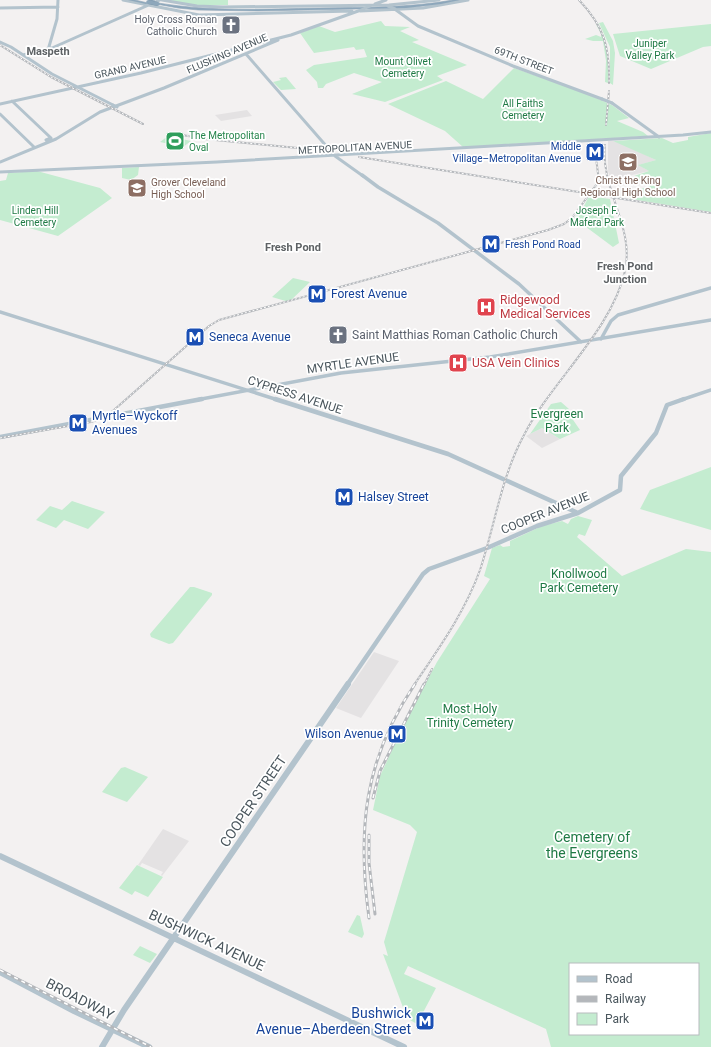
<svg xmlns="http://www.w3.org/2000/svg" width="711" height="1047" viewBox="0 0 711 1047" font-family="Roboto,sans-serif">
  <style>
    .education { fill: #e4e2e3 }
    .green { fill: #c4ecd0; fill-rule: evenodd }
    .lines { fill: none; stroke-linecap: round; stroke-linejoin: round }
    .highway-casing { stroke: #7893a7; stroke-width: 0.5 }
    .major-far3 { stroke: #b3c3cd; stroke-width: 3 }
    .major-far2 { stroke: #b3c3cd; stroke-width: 3.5 }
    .major-far1 { stroke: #b3c3cd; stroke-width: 4.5 }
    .major { stroke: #b3c3cd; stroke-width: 6 }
    .highway { fill: #8da7bb; fill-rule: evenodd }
    .rail-far1-casing { stroke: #b4b7bb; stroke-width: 2 }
    .rail-casing { stroke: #b4b7bb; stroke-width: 3 }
    .rail-far1 { stroke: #fff; stroke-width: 1; stroke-dasharray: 2; stroke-linecap: butt }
    .rail { stroke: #fff; stroke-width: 1.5; stroke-dasharray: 4; stroke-linecap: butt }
    .highway-bridge-casing { stroke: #7893a7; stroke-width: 4; stroke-linecap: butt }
    .major-bridge { stroke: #b3c3cd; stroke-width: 3 }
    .highway-bridge { stroke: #8da7bb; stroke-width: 3.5 }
    .labels { text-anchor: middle; stroke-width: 3.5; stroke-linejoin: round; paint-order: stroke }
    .far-worship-label { font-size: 10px; fill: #5b616d; stroke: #fff; text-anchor: end }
    .far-park-label { font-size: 10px; fill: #1f7a45; stroke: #fff }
    .far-street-label { font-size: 10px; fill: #4a565d; stroke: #fff }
    .far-leisure-label { font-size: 10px; fill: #27864d; stroke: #fff; text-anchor: start }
    .far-transit-label { font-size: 10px; fill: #164399; stroke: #fff; text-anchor: end }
    .far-education-label { font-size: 10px; fill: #785e54; stroke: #fff }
    .far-neighbourhood-label { font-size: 11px; font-weight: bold; fill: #5e6265; stroke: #fff }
    .transit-label { font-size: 12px; fill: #164399; stroke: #fff; text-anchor: start }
    .health-label { font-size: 12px; fill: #be3a42; stroke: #fff; text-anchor: start }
    .worship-label { font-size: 12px; fill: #5b616d; stroke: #fff; text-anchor: start }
    .street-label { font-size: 12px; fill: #4a565d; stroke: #fff }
    .park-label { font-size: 12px; fill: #1f7a45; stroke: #fff }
    .near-street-label { font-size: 14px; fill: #4a565d; stroke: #fff }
    .near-park-label { font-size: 14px; fill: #1f7a45; stroke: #fff }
    .near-transit-label { font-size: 14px; fill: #164399; stroke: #fff; text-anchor: end }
  </style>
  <rect width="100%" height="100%" fill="#f3f1f1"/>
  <path class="education" d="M 247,110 L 252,116 L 221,121 L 215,115 Z
    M 608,141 L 613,141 L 623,144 L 656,160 L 639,165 L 649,171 L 611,180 L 608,171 Z
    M 542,428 L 560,439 L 542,448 L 526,436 Z
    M 374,652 L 399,661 L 361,718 L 336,708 Z
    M 163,829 L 189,841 L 162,876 L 161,875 L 163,872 L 142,863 L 140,866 L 138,865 Z"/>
  <path class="green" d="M 168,0 L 228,0 L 228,5 L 195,5 Z
    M 381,21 L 385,26 L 410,27 L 400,31 L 419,40 L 412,42 L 467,65 L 437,76 L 443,80 L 385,102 L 352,94 L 382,82 L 354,73 L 326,84 L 323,88 L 318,88 L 317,82 L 306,70 L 314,65 L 367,57 L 364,49 L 356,50 L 354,47 L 314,53 L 300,33 L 319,26 L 335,32 Z
    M 603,22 L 613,41 L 615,53 L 613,85 L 610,83 L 610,47 L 599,23 Z
    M 598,23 C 609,43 610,61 608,83 L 605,82 L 606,61 L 603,41 L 593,41 L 585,39 L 596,35 L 601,37 L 601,34 L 596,24 Z
    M 711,24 L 711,46 L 703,47 L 651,69 L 620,56 L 613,34 Z
    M 514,68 L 585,93 L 612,105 L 629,118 L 617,121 L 643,132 L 648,136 L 463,147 L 445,131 L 388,104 L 446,81 L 483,99 Z
    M 286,77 L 296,89 L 281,90 L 273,82 L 281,80 L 279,78 Z
    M 711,133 L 711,212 L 631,199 L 624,194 L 651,186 L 634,176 L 649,171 L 638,165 L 656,160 L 613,141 L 662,138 L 673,143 L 688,140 L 688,137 Z
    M 168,136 L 191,141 L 183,147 L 160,142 Z
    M 139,167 L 138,175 L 131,180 L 122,178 L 122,168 Z
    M 37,171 L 100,188 L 112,198 L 58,236 L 0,220 L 0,181 L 6,180 L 8,173 Z
    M 589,196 L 610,199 L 619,243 L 613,247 L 574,218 L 582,210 Z
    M 293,278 L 310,282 L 289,302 L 272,297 Z
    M 561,402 L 569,409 L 567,411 L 580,430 L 560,439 L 542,428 L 530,434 L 551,404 Z
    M 711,467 L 711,530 L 640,509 L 650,490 Z
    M 72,501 L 105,512 L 88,529 L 64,520 L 56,528 L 36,520 L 50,506 L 62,510 Z
    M 578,516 L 592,520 L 585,536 L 579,534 L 577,537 L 622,576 L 686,549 L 711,552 L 711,1047 L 551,1047 L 546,1029 L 408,966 L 404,974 L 436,988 L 417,1024 L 410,1020 L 404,1010 L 383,954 L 388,956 L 384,942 L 417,832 L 410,825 L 373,810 L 380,776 L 407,718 L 437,662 L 490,579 L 484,576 L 492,548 L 500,545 L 503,547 L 510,546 L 510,541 L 542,526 L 562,521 L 568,524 L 571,519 ZM 570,964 L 698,964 L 698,1034 L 570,1034 Z
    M 190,587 L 194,587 L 212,593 L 212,595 L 173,643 L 169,644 L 151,637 L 150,634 Z
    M 125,767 L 148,777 L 127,802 L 102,792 L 121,768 Z
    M 137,865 L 163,877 L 148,897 L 135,891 L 132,895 L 119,888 Z
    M 357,915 L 360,916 L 364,934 L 362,938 L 348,932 Z
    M 140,946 L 157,954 L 150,963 L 133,955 Z"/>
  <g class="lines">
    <g class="highway-casing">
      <path id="highway" d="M 128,0 L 135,0 L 148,3 L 146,4 Z
        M 149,0 L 153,0 L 155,1 L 153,2 Z
        M 453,0 L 460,0 L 441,4 L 406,8 L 258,11 L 198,10 L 178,8 L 156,4 L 158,3 C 212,12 265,9 319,8 C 364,7 409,8 453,0 Z"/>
    </g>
    <path class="major-far3" d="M 123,0 L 199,15 L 352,11
      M 162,0 L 197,6 L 223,7 L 389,5 L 439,0
      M 375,4 L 386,0
      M 0,8 L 58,7
      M 396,10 L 418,26 L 513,66 L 602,99
      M 360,11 L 423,8 L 468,0
      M 0,42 L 11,47 L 52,74 L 113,105
      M 48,50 L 57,19 L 58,0
      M 246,54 L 335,156 L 363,176
      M 23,55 L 52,48 L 160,0
      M 12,101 L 51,138 L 46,140
      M 612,103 L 659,137
      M 0,104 L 141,73 L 291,35 L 361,10
      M 0,114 L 34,147
      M 0,162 L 56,139 L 100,112 L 164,88 L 278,40
      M 0,172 L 217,162 L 683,135 L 711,132"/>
    <path class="major-far2" d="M 362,175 L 378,187 L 438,223 L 519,284 L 581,342
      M 0,312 L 278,400
      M 601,339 L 611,321 L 618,315 L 711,288
      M 196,400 L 341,373 L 490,357 L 711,320
      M 681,400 L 711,390"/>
    <path class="major-far1" d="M 275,399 L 448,454 L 578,513
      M 0,437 L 202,399
      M 347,685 L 423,574 L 429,569 L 487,548 L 537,526 L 578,513 L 620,490 L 621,476 L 656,433 L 667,405 L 684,399"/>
    <path class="major" d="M 0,856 L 404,1047
      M 0,972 L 74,1011 L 149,1047
      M 102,1047 L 124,1010 L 348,684"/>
    <use href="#highway" class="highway"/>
    <g class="rail-far1-casing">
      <path id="rail-far1" d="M 579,0 C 604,26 610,48 609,83
        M 0,45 L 51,77 L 143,124
        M 606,125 L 609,91
        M 171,133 L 205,139 L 308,149
        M 359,157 L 711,213
        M 0,438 L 91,422 L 106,417 L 209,326 L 219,320 L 548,230 L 564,224 L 572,218 L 599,181 L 596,158 L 597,144
        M 414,685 C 439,648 465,612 480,570 C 495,525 501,477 524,435 C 551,382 612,330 625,271 C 635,227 600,189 605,145
        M 424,685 L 432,669"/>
    </g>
    <g class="rail-casing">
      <path id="rail" d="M 373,798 L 380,771 L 424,684
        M 369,835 L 369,863 L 375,914
        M 369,918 C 357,830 364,759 415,684
        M 0,970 L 151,1047"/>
    </g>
    <use href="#rail-far1" class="rail-far1"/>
    <use href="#rail" class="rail"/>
    <g class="highway-bridge-casing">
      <path id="highway-bridge" d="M 148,2 L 158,4"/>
    </g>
    <path class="major-bridge" d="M 388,6 L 395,9
      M 361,10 L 370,6
      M 602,99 L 612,103
      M 113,105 L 117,107"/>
    <use href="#highway-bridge" class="highway-bridge"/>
  </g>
  <defs>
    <g id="church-square" transform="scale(1)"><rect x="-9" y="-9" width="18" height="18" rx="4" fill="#6b7280" stroke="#fff"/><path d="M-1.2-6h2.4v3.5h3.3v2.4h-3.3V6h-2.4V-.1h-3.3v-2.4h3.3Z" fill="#fff"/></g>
    <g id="stadium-square" transform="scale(1)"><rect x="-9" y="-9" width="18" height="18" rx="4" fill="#2e9e5b" stroke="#fff"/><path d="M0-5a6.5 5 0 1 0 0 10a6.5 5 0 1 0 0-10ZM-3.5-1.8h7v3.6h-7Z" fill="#fff"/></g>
    <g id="metro-square" transform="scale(1)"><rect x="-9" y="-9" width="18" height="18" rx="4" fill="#1a4fb4" stroke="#fff"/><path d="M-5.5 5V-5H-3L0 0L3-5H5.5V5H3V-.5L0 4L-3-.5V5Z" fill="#fff"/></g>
    <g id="school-square" transform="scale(1)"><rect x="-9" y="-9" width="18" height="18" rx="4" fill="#8d6e63" stroke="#fff"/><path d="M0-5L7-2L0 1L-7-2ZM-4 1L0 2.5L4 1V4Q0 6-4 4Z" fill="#fff"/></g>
    <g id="hospital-square" transform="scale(1)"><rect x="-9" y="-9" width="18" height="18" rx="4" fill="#e0444e" stroke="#fff"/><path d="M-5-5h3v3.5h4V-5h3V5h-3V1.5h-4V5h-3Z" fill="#fff"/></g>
  </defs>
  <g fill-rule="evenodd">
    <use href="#church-square" x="231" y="25"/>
    <use href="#stadium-square" x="175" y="141"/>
    <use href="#metro-square" x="595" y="152"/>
    <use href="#school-square" x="628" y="162"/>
    <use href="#school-square" x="137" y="188"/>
    <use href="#metro-square" x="491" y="244"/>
    <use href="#metro-square" x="317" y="294"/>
    <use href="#hospital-square" x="486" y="307"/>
    <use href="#church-square" x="338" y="335"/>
    <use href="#metro-square" x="195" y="337"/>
    <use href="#hospital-square" x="458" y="363"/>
    <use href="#metro-square" x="78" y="423"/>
    <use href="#metro-square" x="344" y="497"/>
    <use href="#metro-square" x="397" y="734"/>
    <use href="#metro-square" x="425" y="1021"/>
  </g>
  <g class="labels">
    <g class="far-worship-label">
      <text x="217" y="23">Holy Cross Roman<tspan x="217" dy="12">Catholic Church</tspan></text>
    </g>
    <g class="far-park-label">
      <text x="650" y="47">Juniper<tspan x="650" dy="12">Valley Park</tspan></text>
      <text x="403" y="65">Mount Olivet<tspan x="403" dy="12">Cemetery</tspan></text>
      <text x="523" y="107">All Faiths<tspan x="523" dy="12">Cemetery</tspan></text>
      <text x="35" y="214">Linden Hill<tspan x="35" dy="12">Cemetery</tspan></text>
      <text x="597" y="214">Joseph F.<tspan x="597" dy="12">Mafera Park</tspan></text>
    </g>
    <g class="far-street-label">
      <text transform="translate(227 53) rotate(-23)" y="4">FLUSHING AVENUE</text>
      <text transform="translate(524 60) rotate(21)" y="4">69TH STREET</text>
      <text transform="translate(130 67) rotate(-13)" y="4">GRAND AVENUE</text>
      <text transform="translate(355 147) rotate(-3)" y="4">METROPOLITAN AVENUE</text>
    </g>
    <g class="far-leisure-label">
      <text x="189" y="139">The Metropolitan<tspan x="189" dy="12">Oval</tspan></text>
    </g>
    <g class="far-transit-label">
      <text x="581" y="150">Middle<tspan x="581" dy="12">Village–Metropolitan Avenue</tspan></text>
      <text x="505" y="248" text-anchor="start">Fresh Pond Road</text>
    </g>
    <g class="far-education-label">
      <text x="628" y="184">Christ the King<tspan x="628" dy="12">Regional High School</tspan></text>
      <text x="151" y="186" text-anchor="start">Grover Cleveland<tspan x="151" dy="12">High School</tspan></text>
    </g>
    <g class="far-neighbourhood-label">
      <text x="48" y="55">Maspeth</text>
      <text x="293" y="251">Fresh Pond</text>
      <text x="625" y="270">Fresh Pond<tspan x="625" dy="13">Junction</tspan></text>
    </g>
    <g class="transit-label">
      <text x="331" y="298">Forest Avenue</text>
      <text x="209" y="341">Seneca Avenue</text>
      <text x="92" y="420">Myrtle–Wyckoff<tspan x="92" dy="14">Avenues</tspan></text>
      <text x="358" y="501">Halsey Street</text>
      <text x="383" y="738" text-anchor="end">Wilson Avenue</text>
    </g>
    <g class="health-label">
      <text x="500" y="304">Ridgewood<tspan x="500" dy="14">Medical Services</tspan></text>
      <text x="472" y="367">USA Vein Clinics</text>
    </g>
    <g class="worship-label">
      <text x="352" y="339">Saint Matthias Roman Catholic Church</text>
    </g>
    <g class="street-label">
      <text transform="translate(353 363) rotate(-8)" y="4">MYRTLE AVENUE</text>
      <text transform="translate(295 395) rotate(18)" y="4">CYPRESS AVENUE</text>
      <text transform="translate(545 513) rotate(-22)" y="4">COOPER AVENUE</text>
    </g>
    <g class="park-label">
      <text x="557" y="418">Evergreen<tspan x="557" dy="14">Park</tspan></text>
      <text x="579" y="578">Knollwood<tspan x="579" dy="14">Park Cemetery</tspan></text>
      <text x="470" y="713">Most Holy<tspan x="470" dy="14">Trinity Cemetery</tspan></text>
    </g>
    <g class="near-street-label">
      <text transform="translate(253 801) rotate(-56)" y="5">COOPER STREET</text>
      <text transform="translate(207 940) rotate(25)" y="5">BUSHWICK AVENUE</text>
      <text transform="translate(80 999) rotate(27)" y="5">BROADWAY</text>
    </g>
    <g class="near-park-label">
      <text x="592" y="842">Cemetery of<tspan x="592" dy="16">the Evergreens</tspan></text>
    </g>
    <g class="near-transit-label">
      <text x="411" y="1018">Bushwick<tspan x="411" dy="16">Avenue–Aberdeen Street</tspan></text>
    </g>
  </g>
  <rect x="569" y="963" width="130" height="72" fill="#ffffff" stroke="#b7bbbe"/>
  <rect x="577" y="976" width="20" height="6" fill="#b3c3cd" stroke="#b7bbbe"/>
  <text x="605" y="983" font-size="12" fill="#4a565d">Road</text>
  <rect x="577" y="996" width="20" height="6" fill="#b4b7bb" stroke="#b7bbbe"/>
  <text x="605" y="1003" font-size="12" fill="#4a565d">Railway</text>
  <rect x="577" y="1013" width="20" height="12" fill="#c4ecd0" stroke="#b7bbbe"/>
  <text x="605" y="1023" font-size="12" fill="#4a565d">Park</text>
</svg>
